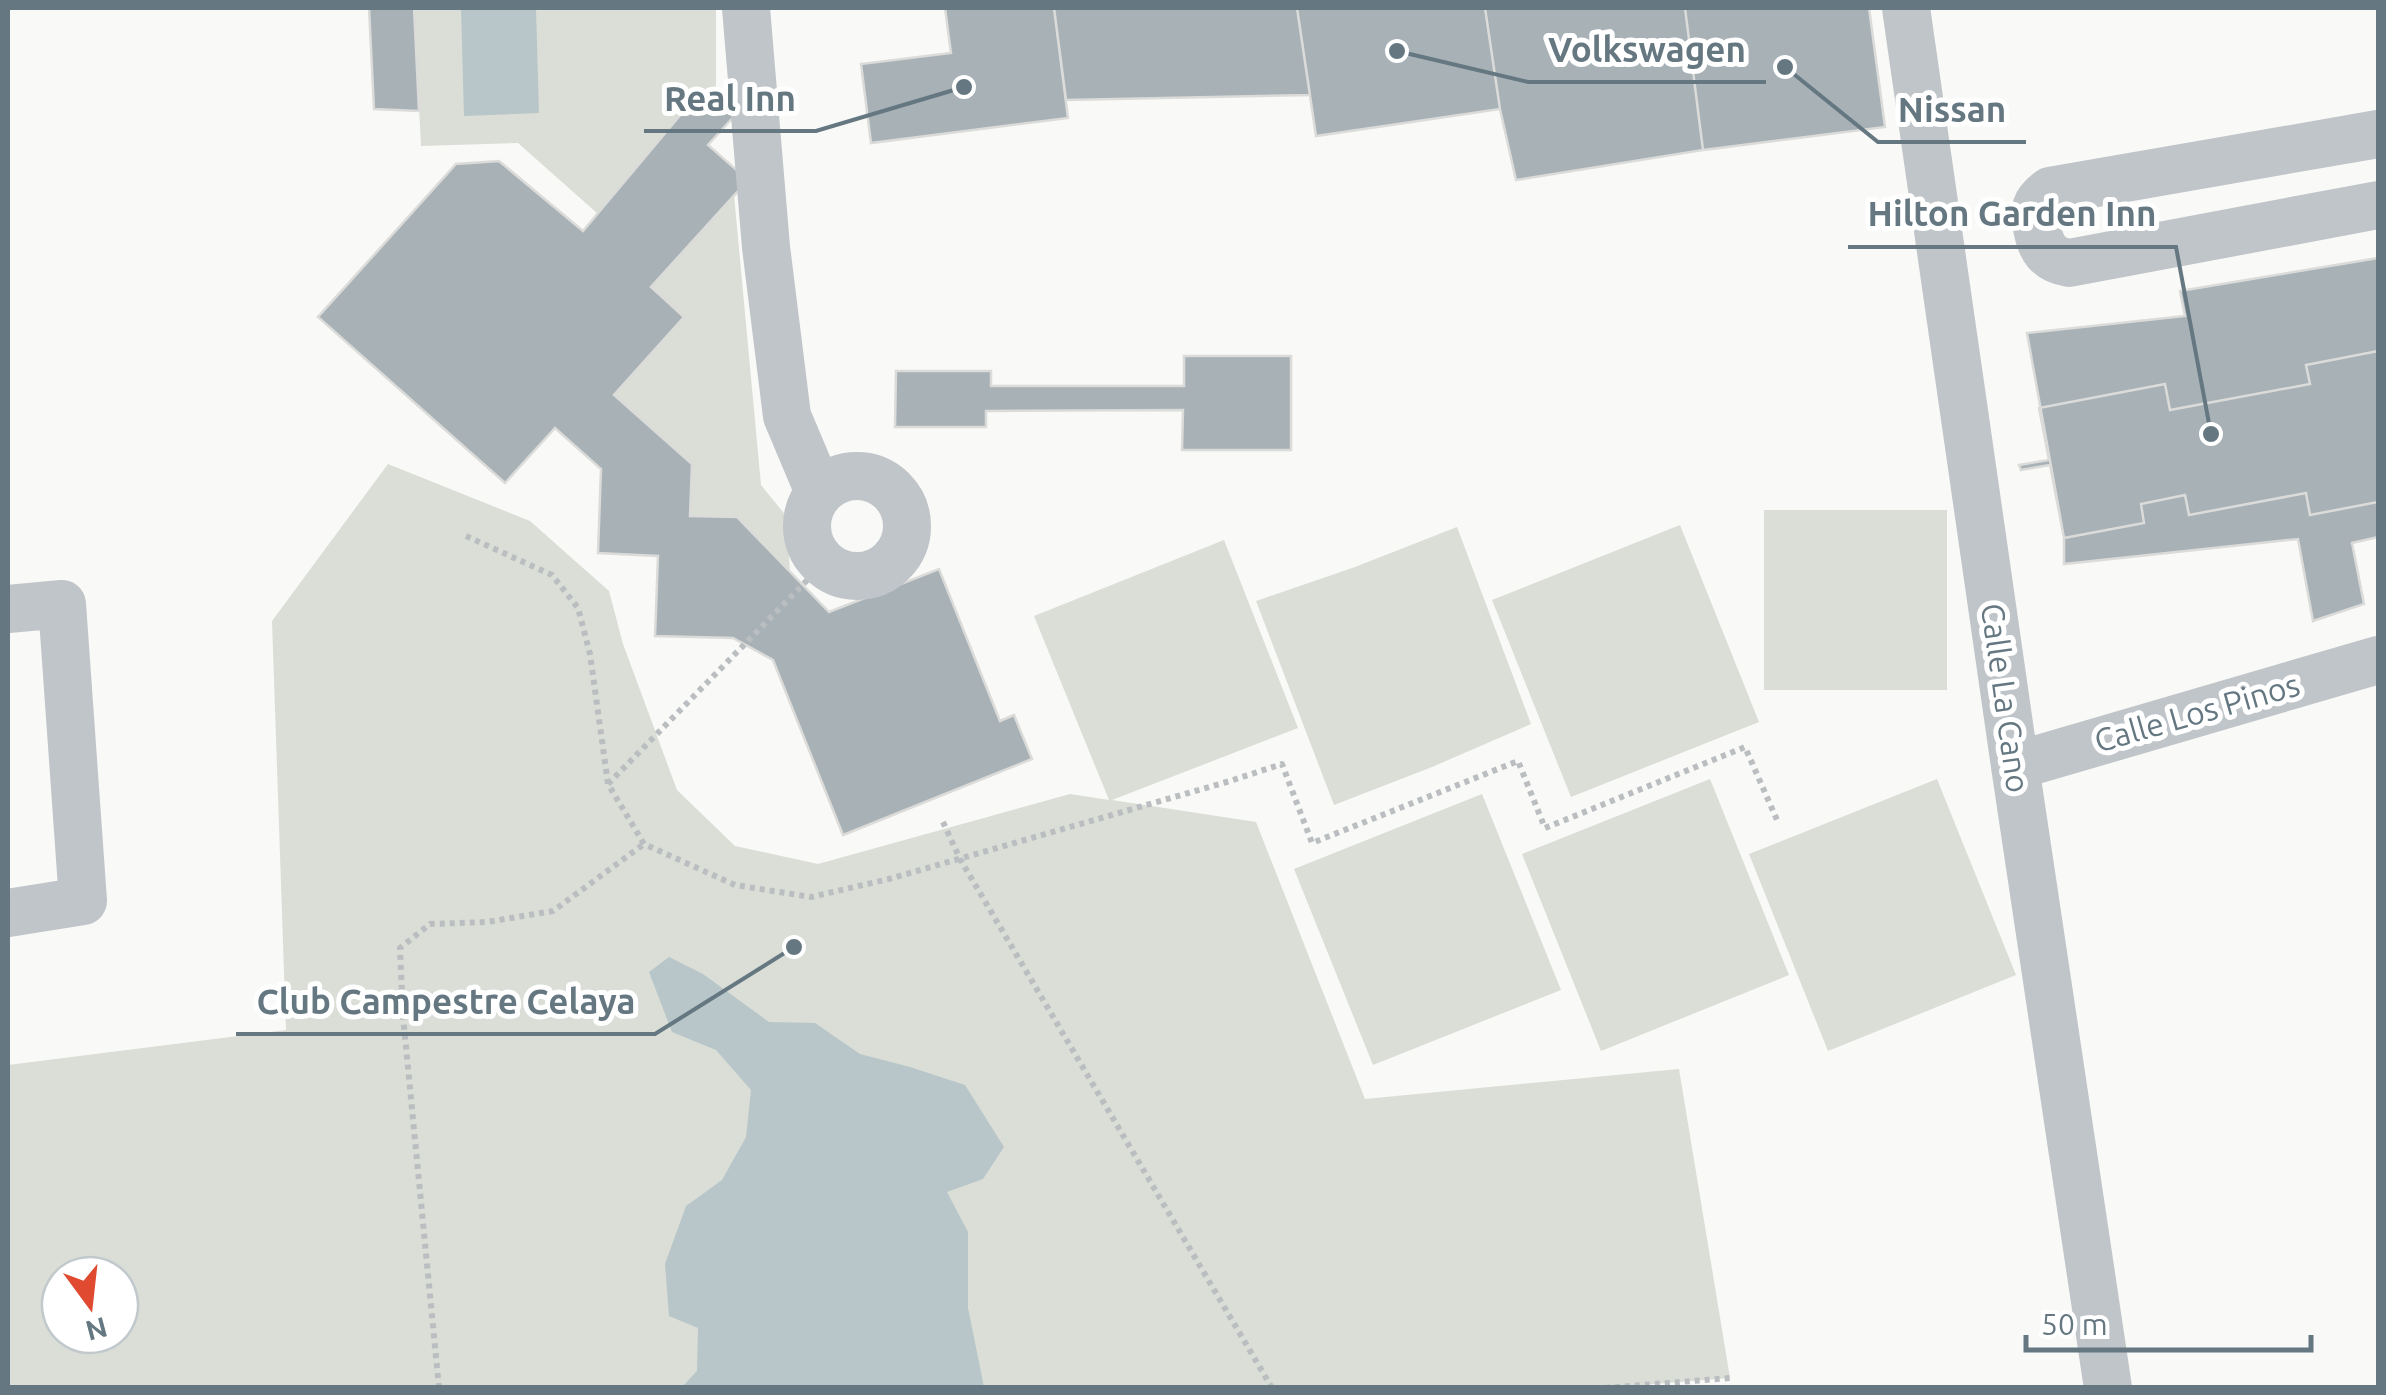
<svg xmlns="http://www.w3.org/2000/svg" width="2386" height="1395" viewBox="0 0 2386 1395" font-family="Ubuntu,sans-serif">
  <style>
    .green { fill: #daded6; fill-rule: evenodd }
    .water { fill: #b8c6c9 }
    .building { fill: #a7b1b6; stroke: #dbdbd9; stroke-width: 2.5 }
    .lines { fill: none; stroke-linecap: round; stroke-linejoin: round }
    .path { stroke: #bbbec1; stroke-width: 6; stroke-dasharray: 5 5; stroke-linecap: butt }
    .minor { stroke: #c0c5c9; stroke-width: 48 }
    .labels { text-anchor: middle; stroke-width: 10; stroke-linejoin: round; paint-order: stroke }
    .street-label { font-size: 32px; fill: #657781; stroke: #fff }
    .leader { fill: none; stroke: #657781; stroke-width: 4 }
    .callout-dot { fill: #657781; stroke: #fff; stroke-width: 4 }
    .callout-label { font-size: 35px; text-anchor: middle; font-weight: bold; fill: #657781; stroke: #fff; stroke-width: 10; stroke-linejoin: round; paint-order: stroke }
  </style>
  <rect width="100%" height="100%" fill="#f9f9f7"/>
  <path class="green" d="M 414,8 L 716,8 L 716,102 L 698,95 L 598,214 L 518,143 L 421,146 Z
    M 734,195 L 761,485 L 787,517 L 790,573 L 737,517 L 690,516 L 692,464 L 614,395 L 684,318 L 651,287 Z
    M 388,464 L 530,521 L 609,591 L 623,644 L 677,790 L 735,846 L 818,864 L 1070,794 L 1109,800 L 1034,616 L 1224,540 L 1298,728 L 1112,800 L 1256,822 L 1365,1099 L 1679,1069 L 1730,1378 L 1605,1388 L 8,1387 L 8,1065 L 286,1030 L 272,621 ZM 60,1275 L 120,1275 L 120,1335 L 60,1335 Z
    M 1764,510 L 1947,510 L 1947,690 L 1764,690 Z
    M 1680,525 L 1759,722 L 1571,797 L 1492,600 Z
    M 1457,527 L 1531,724 L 1432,767 L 1334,805 L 1256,601 L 1355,567 Z
    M 1710,779 L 1789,975 L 1601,1051 L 1522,854 Z
    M 1937,779 L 2016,975 L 1828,1051 L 1749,854 Z
    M 1482,794 L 1561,990 L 1373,1065 L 1294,869 Z"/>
  <path class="water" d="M 461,8 L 536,8 L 539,113 L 464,116 Z
    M 669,957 L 703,974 L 769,1022 L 815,1023 L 860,1054 L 910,1067 L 965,1085 L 1004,1147 L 983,1179 L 947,1192 L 968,1232 L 968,1308 L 984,1387 L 682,1387 L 697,1371 L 698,1328 L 669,1316 L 665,1264 L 686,1206 L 722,1180 L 746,1137 L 751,1090 L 716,1050 L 672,1032 L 649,972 Z"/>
  <path class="building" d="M 369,8 L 414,8 L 419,111 L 374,109 Z
    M 945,8 L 1054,8 L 1068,118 L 871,143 L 861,64 L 951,53 Z
    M 1054,8 L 1297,8 L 1310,95 L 1066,100 Z
    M 1297,8 L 1485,8 L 1500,109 L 1316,136 Z
    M 1485,8 L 1685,8 L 1703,150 L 1516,180 L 1500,109 Z
    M 1685,8 L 1869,8 L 1885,127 L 1703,150 Z
    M 698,94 L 738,112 L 708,145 L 748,180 L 651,287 L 684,317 L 614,395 L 692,464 L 690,516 L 737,517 L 829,612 L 939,569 L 1000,721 L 1014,715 L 1032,759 L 843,835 L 773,660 L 733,638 L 655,636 L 658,556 L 598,553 L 601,469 L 555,428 L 505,483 L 318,317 L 456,164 L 499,161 L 583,231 Z
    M 2378,258 L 2378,537 L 2352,543 L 2364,604 L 2313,621 L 2298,539 L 2064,564 L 2064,538 L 2027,333 L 2185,316 L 2180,291 Z
    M 2378,351 L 2378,502 L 2310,515 L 2306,493 L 2189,515 L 2185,495 L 2141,504 L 2144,523 L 2064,538 L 2050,465 L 2021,470 L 2019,465 L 2049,460 L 2039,408 L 2165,384 L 2170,410 L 2310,384 L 2306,365 Z
    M 1184,356 L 1291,356 L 1291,450 L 1182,450 L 1183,410 L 986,411 L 986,427 L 895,427 L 896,371 L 991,371 L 991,386 L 1184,386 Z"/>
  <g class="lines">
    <path class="path" d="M 466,536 L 552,575 L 578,608 L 590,654 L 608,784 L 644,844 L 735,885 L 811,897 L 889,879 L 1230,781 L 1282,764 L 1312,843 L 1518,761 L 1545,828 L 1745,747 L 1777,820
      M 608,784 L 823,564
      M 943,822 L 960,859 L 1272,1388
      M 439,1388 L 403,1016 L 400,948 L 430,924 L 487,922 L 553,911 L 644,844
      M 1605,1388 L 1730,1378"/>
    <path class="minor" d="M 746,8 L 766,247 L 787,416 L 819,492
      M 1906,8 L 2015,766 L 2108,1388
      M 2378,134 L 2050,191 C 2035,202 2033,210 2037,228 C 2041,248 2047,259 2069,263 L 2378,205
      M807 526a50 50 0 1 1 100 0a50 50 0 1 1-100 0Z
      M 8,609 L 62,604 L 83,901 L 8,913
      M 2015,766 L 2378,660"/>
  </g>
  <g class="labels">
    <g class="street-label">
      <text transform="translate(2005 698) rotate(82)" y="11">Calle La Cano</text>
      <text transform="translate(2197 713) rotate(-16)" y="11">Calle Los Pinos</text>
    </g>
  </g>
  <path class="leader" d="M1397 51L1528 82H1766M964 87L816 131H644M1785 67L1878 142H2026M2211 434L2176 247H1848M794 947L655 1034H236"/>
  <g class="callout-dot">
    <circle cx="1397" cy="51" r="10"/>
    <circle cx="964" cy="87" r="10"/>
    <circle cx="1785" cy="67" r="10"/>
    <circle cx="2211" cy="434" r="10"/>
    <circle cx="794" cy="947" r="10"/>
  </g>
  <g class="callout-label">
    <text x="1647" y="62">Volkswagen</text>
    <text x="730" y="111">Real Inn</text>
    <text x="1952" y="122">Nissan</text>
    <text x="2012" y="226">Hilton Garden Inn</text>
    <text x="446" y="1014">Club Campestre Celaya</text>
  </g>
  <rect width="2386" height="1395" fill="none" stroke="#657781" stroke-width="20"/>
  <g transform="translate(90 1305) rotate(165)"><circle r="48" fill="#ffffff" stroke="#c1c9cd" stroke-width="2.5"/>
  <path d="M0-8L18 38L0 25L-18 38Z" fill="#e04a30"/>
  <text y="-15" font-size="28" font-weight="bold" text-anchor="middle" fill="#657781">N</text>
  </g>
  <path d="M2026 1335v15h285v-15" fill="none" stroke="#657781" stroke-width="5"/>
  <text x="2041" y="1335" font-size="30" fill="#657781" stroke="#ffffff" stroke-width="8" paint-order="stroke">50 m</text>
</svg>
